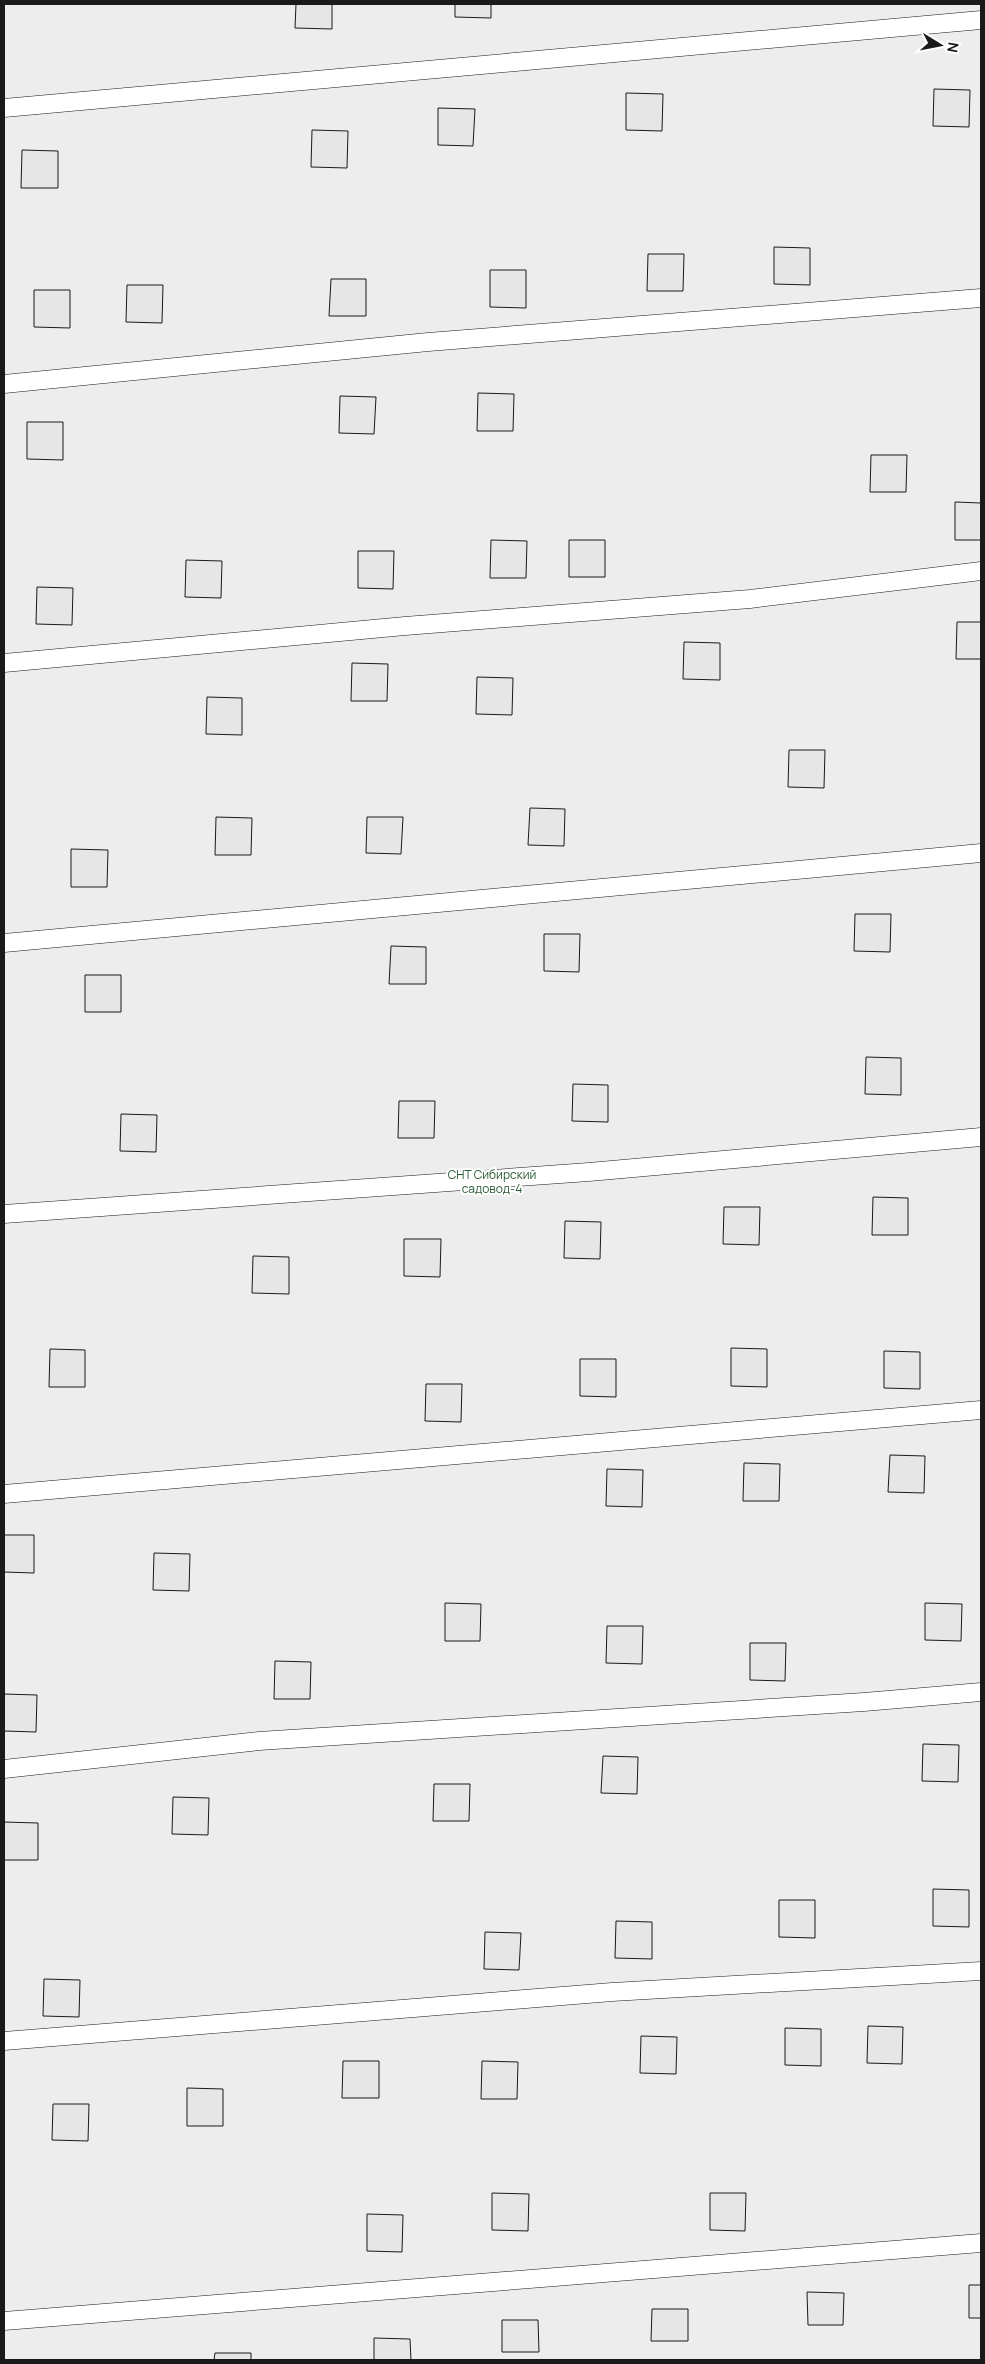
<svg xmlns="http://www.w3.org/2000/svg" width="985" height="2364" viewBox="0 0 985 2364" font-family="Manrope,sans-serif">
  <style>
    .built { fill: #ededed; stroke: #6a6a6a }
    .building { fill: #e6e6e6; stroke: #1a1a1a }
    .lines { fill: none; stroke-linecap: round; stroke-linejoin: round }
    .service-casing { stroke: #1a1a1a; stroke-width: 19 }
    .service { stroke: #fff; stroke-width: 18 }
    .labels { text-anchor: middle; stroke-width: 4; stroke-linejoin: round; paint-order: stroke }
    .park-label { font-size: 12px; fill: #2b5a34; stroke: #fff }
  </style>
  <rect width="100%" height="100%" fill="#fff"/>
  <path class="built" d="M 4,4 L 981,4 L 981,2360 L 4,2360 Z"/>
  <path class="building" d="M 296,4 L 332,4 L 332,29 L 295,28 Z
    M 455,4 L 491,4 L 491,18 L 455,17 Z
    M 934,89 L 970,90 L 969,127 L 933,126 Z
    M 626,93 L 663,94 L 662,131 L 626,130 Z
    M 438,108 L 475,109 L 473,146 L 438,145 Z
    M 312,130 L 348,131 L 347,168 L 311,167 Z
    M 22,150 L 58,151 L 58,188 L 21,188 Z
    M 774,247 L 810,248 L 810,285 L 774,284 Z
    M 648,254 L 684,254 L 683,291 L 647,291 Z
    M 490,270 L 526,270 L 526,308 L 490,307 Z
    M 331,279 L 366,279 L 366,316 L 329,316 Z
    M 127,285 L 163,285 L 162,323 L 126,322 Z
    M 34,290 L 70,290 L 70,328 L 34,327 Z
    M 478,393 L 514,394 L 513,431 L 477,431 Z
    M 340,396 L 376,397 L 374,434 L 339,433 Z
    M 27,422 L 63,422 L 63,460 L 27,459 Z
    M 871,455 L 907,455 L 906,492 L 870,492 Z
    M 955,502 L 981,503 L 981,540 L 955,540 Z
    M 491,540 L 527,541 L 526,578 L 490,578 Z
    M 569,540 L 605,540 L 605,577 L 569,577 Z
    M 358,551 L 394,551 L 393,589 L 358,588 Z
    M 186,560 L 222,561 L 221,598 L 185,597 Z
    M 37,587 L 73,588 L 72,625 L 36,624 Z
    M 957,622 L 981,622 L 981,659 L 956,659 Z
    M 684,642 L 720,643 L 720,680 L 683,679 Z
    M 352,663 L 388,664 L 387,701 L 351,701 Z
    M 477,677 L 513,678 L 512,715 L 476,714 Z
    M 207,697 L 242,698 L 242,735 L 206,734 Z
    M 789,750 L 825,750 L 824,788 L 788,787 Z
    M 530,808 L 565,809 L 564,846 L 528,845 Z
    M 216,817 L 252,818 L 251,855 L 215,855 Z
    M 367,817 L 403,817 L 401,854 L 366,853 Z
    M 71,849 L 108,850 L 107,887 L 71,887 Z
    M 855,914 L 891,914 L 890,952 L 854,951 Z
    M 544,934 L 580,934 L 579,972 L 544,971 Z
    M 391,946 L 426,947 L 426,984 L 389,984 Z
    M 85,975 L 121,975 L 121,1012 L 85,1012 Z
    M 866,1057 L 901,1058 L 901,1095 L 865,1094 Z
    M 573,1084 L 608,1085 L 608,1122 L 572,1121 Z
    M 399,1101 L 435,1101 L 434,1138 L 398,1138 Z
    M 121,1114 L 157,1115 L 156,1152 L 120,1151 Z
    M 873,1197 L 908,1198 L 908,1235 L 872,1235 Z
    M 724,1207 L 760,1207 L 759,1245 L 723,1244 Z
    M 565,1221 L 601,1222 L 600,1259 L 564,1258 Z
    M 404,1239 L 441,1239 L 440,1277 L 404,1276 Z
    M 253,1256 L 289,1257 L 289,1294 L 252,1293 Z
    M 731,1348 L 767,1349 L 767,1387 L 731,1386 Z
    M 50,1349 L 85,1350 L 85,1387 L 49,1387 Z
    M 884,1351 L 920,1352 L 920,1389 L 884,1388 Z
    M 580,1359 L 616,1359 L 616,1397 L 580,1396 Z
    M 426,1384 L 462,1384 L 461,1422 L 425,1421 Z
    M 890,1455 L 925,1456 L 924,1493 L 888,1492 Z
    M 744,1463 L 780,1464 L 779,1501 L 743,1501 Z
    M 607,1469 L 643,1470 L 642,1507 L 606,1506 Z
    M 4,1535 L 34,1535 L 34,1573 L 4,1572 Z
    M 154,1553 L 190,1554 L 189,1591 L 153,1590 Z
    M 445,1603 L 481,1604 L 480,1641 L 445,1641 Z
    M 925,1603 L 962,1604 L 961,1641 L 925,1640 Z
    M 607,1626 L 643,1626 L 642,1664 L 606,1663 Z
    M 750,1643 L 786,1643 L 785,1681 L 750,1680 Z
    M 275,1661 L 311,1662 L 310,1699 L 274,1699 Z
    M 4,1694 L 37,1695 L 36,1732 L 4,1731 Z
    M 923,1744 L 959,1745 L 958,1782 L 922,1781 Z
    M 603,1756 L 638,1757 L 637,1794 L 601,1793 Z
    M 434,1784 L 470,1784 L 469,1821 L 433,1821 Z
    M 173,1797 L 209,1798 L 208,1835 L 172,1834 Z
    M 4,1822 L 38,1823 L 38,1860 L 4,1860 Z
    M 933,1889 L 969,1890 L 969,1927 L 933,1926 Z
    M 779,1900 L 815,1900 L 815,1938 L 779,1937 Z
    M 616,1921 L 652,1922 L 652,1959 L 615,1958 Z
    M 485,1932 L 521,1933 L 519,1970 L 484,1969 Z
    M 44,1979 L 80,1980 L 79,2017 L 43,2016 Z
    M 868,2026 L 903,2027 L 902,2064 L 867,2063 Z
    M 785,2028 L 821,2029 L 821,2066 L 785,2065 Z
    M 641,2036 L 677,2037 L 676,2074 L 640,2073 Z
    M 343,2061 L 379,2061 L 379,2098 L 342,2098 Z
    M 482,2061 L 518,2062 L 517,2099 L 481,2099 Z
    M 187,2088 L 223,2089 L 223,2126 L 187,2126 Z
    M 53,2104 L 89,2104 L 88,2141 L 52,2140 Z
    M 492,2193 L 529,2194 L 528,2231 L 492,2230 Z
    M 710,2193 L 746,2193 L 745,2231 L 710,2230 Z
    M 367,2214 L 403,2215 L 402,2252 L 367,2251 Z
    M 969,2285 L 981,2285 L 981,2318 L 969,2318 Z
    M 807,2292 L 844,2293 L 843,2325 L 808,2325 Z
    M 652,2309 L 688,2309 L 688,2341 L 651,2341 Z
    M 502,2320 L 538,2320 L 539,2352 L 502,2352 Z
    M 374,2338 L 410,2339 L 411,2360 L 374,2360 Z
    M 215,2353 L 251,2353 L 251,2360 L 214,2360 Z"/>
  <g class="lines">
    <g class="service-casing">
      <path id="service" d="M 4,108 L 981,20
        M 4,384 L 428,342 L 981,298
        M 4,663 L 405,626 L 750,599 L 981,571
        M 4,943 L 981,853
        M 4,1214 L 589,1172 L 981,1137
        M 4,1494 L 981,1410
        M 4,1769 L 259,1741 L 864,1702 L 981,1692
        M 4,2041 L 612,1992 L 981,1971
        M 4,2321 L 981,2243"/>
    </g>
    <use href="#service" class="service"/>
  </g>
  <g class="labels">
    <g class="park-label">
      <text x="492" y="1179">СНТ Сибирский<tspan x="492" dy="14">садовод-4</tspan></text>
    </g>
  </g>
  <rect width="985" height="2364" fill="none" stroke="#1a1a1a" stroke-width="10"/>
  <g transform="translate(940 45) rotate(100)" stroke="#ffffff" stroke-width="4" paint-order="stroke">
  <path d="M0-4L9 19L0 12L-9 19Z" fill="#1a1a1a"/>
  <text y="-8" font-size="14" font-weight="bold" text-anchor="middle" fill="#1a1a1a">N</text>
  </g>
</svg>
